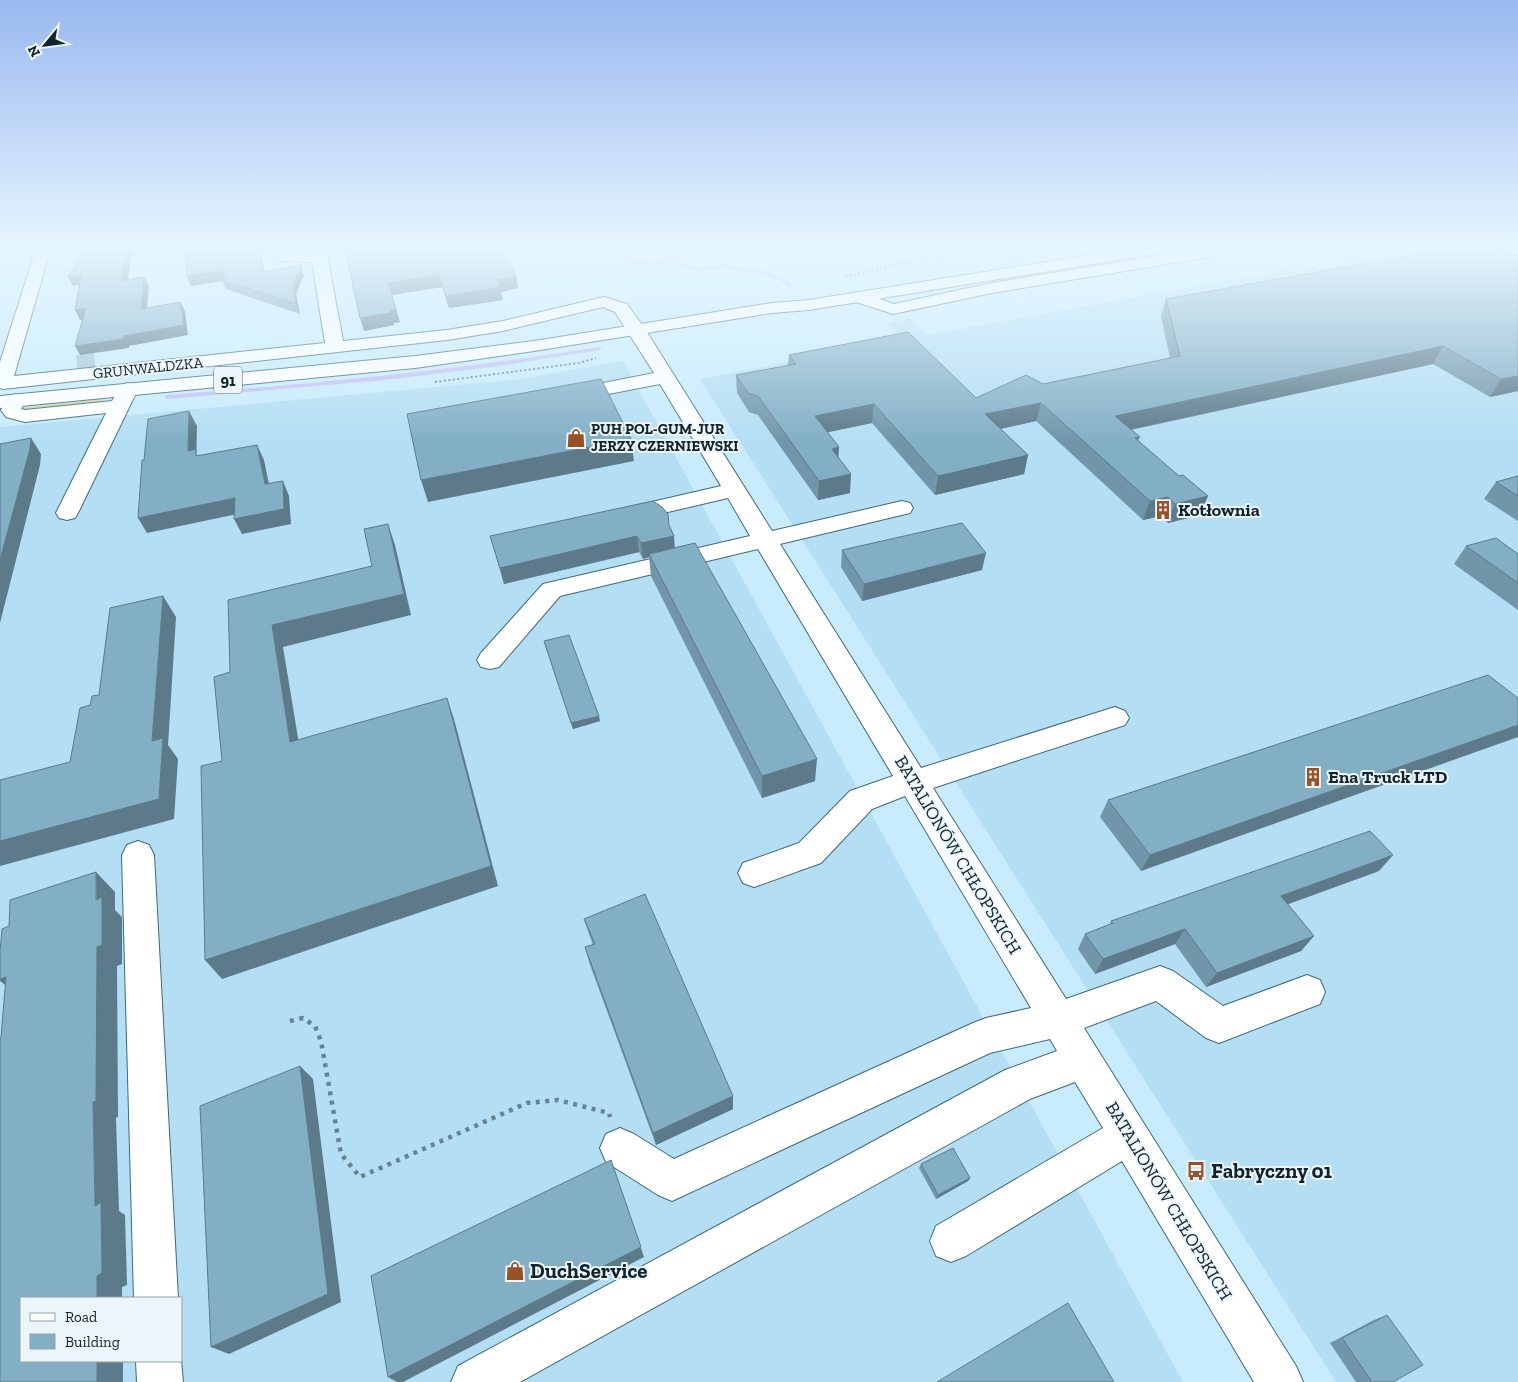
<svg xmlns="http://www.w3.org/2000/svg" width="1518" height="1382" viewBox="0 0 1518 1382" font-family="'Zilla Slab',serif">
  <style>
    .built { fill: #b4def3; fill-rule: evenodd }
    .green { fill: #d4d69a }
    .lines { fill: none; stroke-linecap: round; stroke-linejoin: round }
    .stream { fill: #c4bef9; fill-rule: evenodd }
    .minor-tunnel { stroke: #a3c4d4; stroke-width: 18; stroke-dasharray: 18 9; stroke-linecap: butt }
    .minor-casing { stroke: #3f697d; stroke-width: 2 }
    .major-casing { stroke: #3f697d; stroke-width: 2 }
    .path-far1 { stroke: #688390; stroke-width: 2; stroke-dasharray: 2 2.5; stroke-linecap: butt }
    .path { stroke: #688390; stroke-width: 4.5; stroke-dasharray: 4 5.5; stroke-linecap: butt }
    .minor { fill: #fff; fill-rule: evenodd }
    .major { fill: #fff; fill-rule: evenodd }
    .wall { fill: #7196a9 }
    .shaded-wall { fill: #5c7a8a }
    .building { fill: #83afc5; stroke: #5c7a8a }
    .labels { text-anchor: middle; stroke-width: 4; stroke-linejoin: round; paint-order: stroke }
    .far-street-label { font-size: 15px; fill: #11232b; stroke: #ecf5f9 }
    .far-poi-label { font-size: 15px; font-weight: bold; fill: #11232b; stroke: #ecf5f9; text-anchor: start }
    .shield { fill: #ecf5f9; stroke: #536269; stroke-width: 1 }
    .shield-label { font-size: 16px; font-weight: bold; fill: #11232b }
    .poi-label { font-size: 18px; font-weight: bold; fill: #11232b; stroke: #ecf5f9; text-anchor: start }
    .street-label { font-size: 18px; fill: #11232b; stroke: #ecf5f9 }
    .near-poi-label { font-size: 21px; font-weight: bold; fill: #11232b; stroke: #ecf5f9; text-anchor: start }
  </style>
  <rect width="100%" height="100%" fill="#c8ecfe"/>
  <path class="built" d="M 1404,249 L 1518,249 L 1518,1382 L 1336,1382 L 700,379 L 904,340 L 887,323 L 910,319 L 926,335 Z
    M 623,361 L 1183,1382 L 0,1382 L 0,427 L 514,380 ZM 21,1298 L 181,1298 L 181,1361 L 21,1361 Z"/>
  <path class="green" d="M 101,399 L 104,400 L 102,403 L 19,411 L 20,408 Z"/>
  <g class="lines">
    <path class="stream" d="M 619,249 L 623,249 L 625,258 L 638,262 L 678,258 L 680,259 L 682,264 L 701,267 L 725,264 L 769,272 L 788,281 L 794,286 L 789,287 L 784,283 L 768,275 L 725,268 L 701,271 L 678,266 L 676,262 L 638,266 L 621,260 Z
      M 599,347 L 602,349 L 601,350 L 492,367 L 384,380 L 167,399 L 164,397 L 167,395 C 312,384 456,370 599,347 Z"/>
    <path class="minor-tunnel" d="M 77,364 L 100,361"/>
    <g class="minor-casing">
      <path id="minor" d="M 36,249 L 55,249 L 49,254 L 14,376 L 325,343 L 312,262 L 280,261 L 278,258 L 280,255 L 311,253 L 310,249 L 326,249 L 343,341 L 447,330 L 503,321 L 604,297 L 627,304 L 645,329 L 772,531 L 902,501 L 910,503 L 913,508 L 910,513 L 780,544 L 921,768 L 1115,707 L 1125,711 L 1129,718 L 1125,725 L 933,788 L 1066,999 L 1160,966 L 1173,971 L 1223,1006 L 1307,975 L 1320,980 L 1325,992 L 1320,1004 L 1219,1043 L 1206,1038 L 1156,1001 L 1084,1028 L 1296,1366 L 1303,1382 L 1254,1382 L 1122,1161 L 966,1256 L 951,1262 L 936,1256 L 930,1241 L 936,1226 L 1103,1128 L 1075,1082 L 1030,1099 L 520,1382 L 451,1382 L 458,1366 L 1005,1070 L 1057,1051 L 1050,1039 L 990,1053 L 672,1201 L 658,1195 L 606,1162 L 600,1148 L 606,1134 L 620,1128 L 634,1134 L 674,1159 L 973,1023 L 986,1018 L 1031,1008 L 905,796 L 872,809 L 821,863 L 754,887 L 743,883 L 738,873 L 743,863 L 799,843 L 850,791 L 893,776 L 758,549 L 560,596 L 499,667 L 490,669 L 481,667 L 477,660 L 481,653 L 543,584 L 750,536 L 728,498 L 625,522 L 617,520 L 614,515 L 617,510 L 721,486 L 660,384 L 588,398 L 581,396 L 578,392 L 581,388 L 588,386 L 654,373 L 615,312 L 603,307 L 503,331 L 447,340 L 3,389 L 0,388 L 0,362 Z
        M 1201,249 L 1236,249 L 1233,252 L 1228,254 L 992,293 L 893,314 L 853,301 L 851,297 L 853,293 L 859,292 L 894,304 L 992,283 Z
        M 1499,249 L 1518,249 L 1518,259 L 1502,252 Z
        M 128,383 L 135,385 L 138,389 L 78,513 L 75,518 L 67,520 L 59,518 L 56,513 L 106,413 L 25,422 L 6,417 L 1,410 L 9,396 L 16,394 L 23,396 L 26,400 L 21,409 L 25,410 L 112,401 L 121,385 Z
        M 138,841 L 149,845 L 154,855 L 178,1298 L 134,1298 L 122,855 L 127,845 Z
        M 181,1360 L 183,1382 L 137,1382 L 136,1361 Z"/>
    </g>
    <g class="major-casing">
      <path id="major" d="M 1127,249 L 1162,249 L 1159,252 L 1154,254 L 809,310 L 772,313 L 534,351 L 415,368 L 0,408 L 0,396 L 415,356 L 534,341 L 772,303 L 809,300 Z"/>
    </g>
    <path class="path-far1" d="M 845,277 L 918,260 L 999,249
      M 435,382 L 579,363 L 596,358"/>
    <path class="path" d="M 290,1021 L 303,1018 L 315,1026 L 321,1041 L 341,1154 L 360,1177 L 527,1103 L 558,1100 L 609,1113 L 610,1117"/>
    <use href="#minor" class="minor"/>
    <use href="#major" class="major"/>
  </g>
  <path class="wall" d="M 259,249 L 265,272 L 304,275 L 296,294 L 300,314 L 226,289 L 222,281 L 191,286 L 187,276 Z
    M 345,249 L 516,276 L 518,288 L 501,292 L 503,300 L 449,308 L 442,287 L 392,295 L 400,322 L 394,323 L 394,325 L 364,331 Z
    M 1518,256 L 1518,391 L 1490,397 L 1433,364 L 1131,430 L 1140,437 L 1138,441 L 1200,515 L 1168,523 L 1161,516 L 1143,520 L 1036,421 L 1000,429 L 1028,455 L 1024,474 L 935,495 L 872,423 L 827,432 L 838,457 L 850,493 L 818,500 L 758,415 L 749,412 L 737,393 L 736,375 L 788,366 L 789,355 L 976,398 L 1170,358 L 1161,316 L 1166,299 Z
    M 1518,476 L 1518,521 L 1484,499 L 1496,482 Z
    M 669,525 L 675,548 L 815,781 L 762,798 L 651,576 L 649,557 L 643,559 L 639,552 L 504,584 L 490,536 Z
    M 1466,546 L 1518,554 L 1518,610 L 1454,564 Z
    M 842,550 L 982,570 L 862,601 L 841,567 Z
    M 544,641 L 600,721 L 573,729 Z
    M 1488,675 L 1141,871 L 1100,817 L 1108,800 Z
    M 1379,871 L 1288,904 L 1314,936 L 1301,951 L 1206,987 L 1175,944 L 1095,974 L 1078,949 L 1085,934 L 1110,925 L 1111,921 Z
    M 584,919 L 733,1109 L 656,1145 L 589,962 L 585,947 L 593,945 L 589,934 Z
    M 921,1164 L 970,1178 L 968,1181 L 936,1199 L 919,1168 Z
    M 1387,1315 L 1393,1382 L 1356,1382 L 1330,1343 L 1374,1320 Z"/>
  <path class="shaded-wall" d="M 127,249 L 133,249 L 126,290 L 121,281 Z
    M 258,249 L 259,249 L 267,282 L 263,272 Z
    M 301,265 L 304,275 L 296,294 L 300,314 L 296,304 L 293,284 Z
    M 222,271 L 226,280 L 222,280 L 222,281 L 191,286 L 187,276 Z
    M 81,275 L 85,284 L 73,286 L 68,277 Z
    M 439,275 L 442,287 L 392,295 L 388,283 Z
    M 516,276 L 518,288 L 501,292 L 503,300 L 449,308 L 446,296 L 497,280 Z
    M 144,277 L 149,286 L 146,319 L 141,309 Z
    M 180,302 L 185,311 L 188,335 L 129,346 L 129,348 L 80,355 L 75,346 Z
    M 86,308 L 91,318 L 80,320 L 75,310 Z
    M 396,309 L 400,322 L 394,323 L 394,325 L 364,331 L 360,318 Z
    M 1443,346 L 1433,364 L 1109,434 L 1115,416 Z
    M 1518,376 L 1518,391 L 1490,397 L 1501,379 Z
    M 1041,403 L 1036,421 L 982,433 L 985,414 Z
    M 874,404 L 872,423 L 815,435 L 815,416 Z
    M 189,411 L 197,426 L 196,466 L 188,451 Z
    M 31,438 L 41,454 L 40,465 L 0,623 L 0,560 Z
    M 631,439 L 634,461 L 428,502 L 421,480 Z
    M 257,445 L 264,460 L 272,499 L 265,484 Z
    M 839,447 L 838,466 L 832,449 Z
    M 1028,455 L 1024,474 L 935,495 L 938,476 Z
    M 851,474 L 850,493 L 818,500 L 819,481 Z
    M 283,481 L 289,496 L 291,524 L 242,534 L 234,519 Z
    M 1208,496 L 1200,515 L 1168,523 L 1175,504 Z
    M 1168,497 L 1161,516 L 1143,520 L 1150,501 Z
    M 235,498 L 242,513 L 147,533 L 138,518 Z
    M 388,524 L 395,545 L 411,615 L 283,647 L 302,762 L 290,742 L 272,625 L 404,594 Z
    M 637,536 L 639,552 L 504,584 L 500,568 Z
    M 674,536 L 675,551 L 649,554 L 649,557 L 643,559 L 641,543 Z
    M 986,553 L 982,570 L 862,601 L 864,584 Z
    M 163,596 L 176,617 L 168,745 L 178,759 L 174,819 L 0,866 L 0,841 L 152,741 Z
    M 447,698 L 454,719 L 498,886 L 222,979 L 205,960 Z
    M 599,716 L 600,721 L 573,729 L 571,723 Z
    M 1518,725 L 1518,737 L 1141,871 L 1150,855 Z
    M 817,759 L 815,781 L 762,798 L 762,776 Z
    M 1393,855 L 1379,871 L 1269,911 L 1281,896 Z
    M 96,872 L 115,892 L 115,910 L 122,917 L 122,964 L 117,966 L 118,1117 L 116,1118 L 119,1211 L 125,1215 L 127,1285 L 122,1287 L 122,1298 L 97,1298 L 93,1102 L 97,947 Z
    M 1185,929 L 1175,944 L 1095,974 L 1103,959 Z
    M 1314,936 L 1301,951 L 1206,987 L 1217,973 Z
    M 6,977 L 22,998 L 0,981 L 0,979 Z
    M 300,1066 L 313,1079 L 341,1302 L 229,1354 L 211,1347 Z
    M 733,1096 L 733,1109 L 656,1145 L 653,1133 Z
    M 611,1160 L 644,1257 L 403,1382 L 397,1382 L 388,1377 Z
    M 970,1178 L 968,1181 L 936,1199 L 938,1195 Z
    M 97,1361 L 123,1361 L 123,1382 L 97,1382 Z"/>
  <path class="building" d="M 84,249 L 127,249 L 121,281 L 144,277 L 141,309 L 180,302 L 184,325 L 124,336 L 124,339 L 75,346 L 86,308 L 75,310 L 81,275 L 68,277 Z
    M 185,249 L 258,249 L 263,272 L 301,265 L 293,284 L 296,304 L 222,280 L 228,278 L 222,271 L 187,276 Z
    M 345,249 L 502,249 L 516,276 L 497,280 L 500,287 L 446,296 L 439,275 L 388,283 L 396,309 L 390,310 L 391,313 L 360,318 Z
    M 1446,249 L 1501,249 L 1518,256 L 1518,376 L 1501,379 L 1443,346 L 1115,416 L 1140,437 L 1135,438 L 1179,476 L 1183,475 L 1208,496 L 1175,504 L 1168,497 L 1150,501 L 1041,403 L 985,414 L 1028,455 L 938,476 L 874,404 L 815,416 L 839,447 L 832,449 L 851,474 L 819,481 L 758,396 L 748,393 L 736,375 L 796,364 L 789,355 L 908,332 L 976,398 L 1026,375 L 1043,384 L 1180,356 L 1166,299 Z
    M 601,379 L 631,439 L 421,480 L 407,414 Z
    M 189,411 L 188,451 L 196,449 L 196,456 L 257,445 L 265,484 L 283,481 L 284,509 L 234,519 L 235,498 L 138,518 L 142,460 L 144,460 L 148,419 Z
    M 31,438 L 30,449 L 0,560 L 0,444 Z
    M 1518,476 L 1518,496 L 1496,482 Z
    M 653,501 L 662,507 L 668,514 L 669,525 L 674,536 L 641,543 L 637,536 L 500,568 L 490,536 Z
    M 962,523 L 986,553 L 864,584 L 842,550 Z
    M 388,524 L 404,594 L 272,625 L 290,742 L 447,698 L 491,866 L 205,960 L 201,766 L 222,761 L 214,677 L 230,672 L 228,600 L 372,566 L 364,529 Z
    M 1496,538 L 1518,554 L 1518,583 L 1466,546 Z
    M 695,543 L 817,759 L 762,776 L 649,554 Z
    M 163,596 L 152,741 L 163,738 L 159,799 L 0,841 L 0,780 L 70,762 L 80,708 L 90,705 L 92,696 L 99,695 L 110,608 Z
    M 569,635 L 599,716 L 571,723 L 544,641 Z
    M 1488,675 L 1518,698 L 1518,725 L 1150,855 L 1108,800 Z
    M 1370,831 L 1393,855 L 1281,896 L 1314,936 L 1217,973 L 1185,929 L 1103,959 L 1085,934 L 1113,923 L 1111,921 Z
    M 96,872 L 96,900 L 102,897 L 102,945 L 97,947 L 96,1101 L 93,1102 L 95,1206 L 101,1202 L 102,1273 L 97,1276 L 97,1298 L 21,1298 L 21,1361 L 97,1361 L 97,1382 L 0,1382 L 0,1038 L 1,1037 L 6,977 L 0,979 L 0,951 L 2,929 L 9,926 L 10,900 Z
    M 645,894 L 733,1096 L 653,1133 L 585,947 L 595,944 L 584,919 Z
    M 300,1066 L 328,1294 L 211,1347 L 200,1106 Z
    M 953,1148 L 970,1178 L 938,1195 L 921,1164 Z
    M 611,1160 L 641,1247 L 388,1377 L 371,1276 Z
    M 1068,1303 L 1114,1382 L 937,1382 Z
    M 1387,1315 L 1423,1365 L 1393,1382 L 1372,1382 L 1342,1338 Z"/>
  <linearGradient id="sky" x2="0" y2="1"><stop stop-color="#99b8ef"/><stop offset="0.56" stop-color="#e6f6ff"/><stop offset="1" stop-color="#e6f6ff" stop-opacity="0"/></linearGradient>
  <rect width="1518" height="442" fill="url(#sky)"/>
  <defs>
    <g id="shop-bare" transform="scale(1.5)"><path d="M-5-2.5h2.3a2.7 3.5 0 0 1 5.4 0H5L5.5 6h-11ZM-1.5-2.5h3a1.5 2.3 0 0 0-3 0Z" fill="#975228" stroke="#ecf5f9" stroke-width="2.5" paint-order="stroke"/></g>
    <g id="building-bare" transform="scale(1.5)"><path d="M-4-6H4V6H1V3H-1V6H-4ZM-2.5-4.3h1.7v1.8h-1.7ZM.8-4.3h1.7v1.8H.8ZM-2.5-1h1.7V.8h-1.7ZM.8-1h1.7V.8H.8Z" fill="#975228" stroke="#ecf5f9" stroke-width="2.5" paint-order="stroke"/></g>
    <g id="bus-bare" transform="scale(1.5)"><path d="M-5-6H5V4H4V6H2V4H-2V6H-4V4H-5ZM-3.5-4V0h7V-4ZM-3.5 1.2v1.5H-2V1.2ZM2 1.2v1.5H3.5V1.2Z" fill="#975228" stroke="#ecf5f9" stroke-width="2.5" paint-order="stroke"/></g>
  </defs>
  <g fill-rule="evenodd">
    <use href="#shop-bare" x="576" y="438"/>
    <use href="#building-bare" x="1163" y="510"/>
    <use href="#building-bare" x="1313" y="777"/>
    <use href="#bus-bare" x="1196" y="1171"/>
    <use href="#shop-bare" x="515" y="1271"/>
  </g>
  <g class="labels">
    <g class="far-street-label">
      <text transform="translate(148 368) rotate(-6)" y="5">GRUNWALDZKA</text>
    </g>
    <g class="far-poi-label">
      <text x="591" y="434">PUH POL-GUM-JUR<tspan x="591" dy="17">JERZY CZERNIEWSKI</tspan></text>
    </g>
    <rect class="shield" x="214" y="366.5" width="28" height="27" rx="4"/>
    <g class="shield-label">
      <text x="228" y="386">91</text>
    </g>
    <g class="poi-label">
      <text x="1178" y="516">Kotłownia</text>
      <text x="1328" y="783">Ena Truck LTD</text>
    </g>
    <g class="street-label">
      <text transform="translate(958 855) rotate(59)" y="6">BATALIONÓW CHŁOPSKICH</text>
      <text transform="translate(1169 1201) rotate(59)" y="6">BATALIONÓW CHŁOPSKICH</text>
    </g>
    <g class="near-poi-label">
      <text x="1211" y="1178">Fabryczny 01</text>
      <text x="530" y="1278">DuchService</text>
    </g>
  </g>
  <rect x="20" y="1297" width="162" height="65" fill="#ecf5f9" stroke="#94a1a7"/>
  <rect x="30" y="1313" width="25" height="8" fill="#ffffff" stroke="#94a1a7"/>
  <text x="65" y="1322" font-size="15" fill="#11232b">Road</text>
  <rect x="30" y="1334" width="25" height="15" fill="#83afc5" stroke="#94a1a7"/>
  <text x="65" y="1347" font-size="15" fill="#11232b">Building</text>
  <g transform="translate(45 45) rotate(241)" stroke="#ecf5f9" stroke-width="4" paint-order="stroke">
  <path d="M0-4L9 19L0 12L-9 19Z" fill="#11232b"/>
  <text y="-8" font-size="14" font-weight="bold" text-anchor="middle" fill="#11232b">N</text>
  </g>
</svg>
